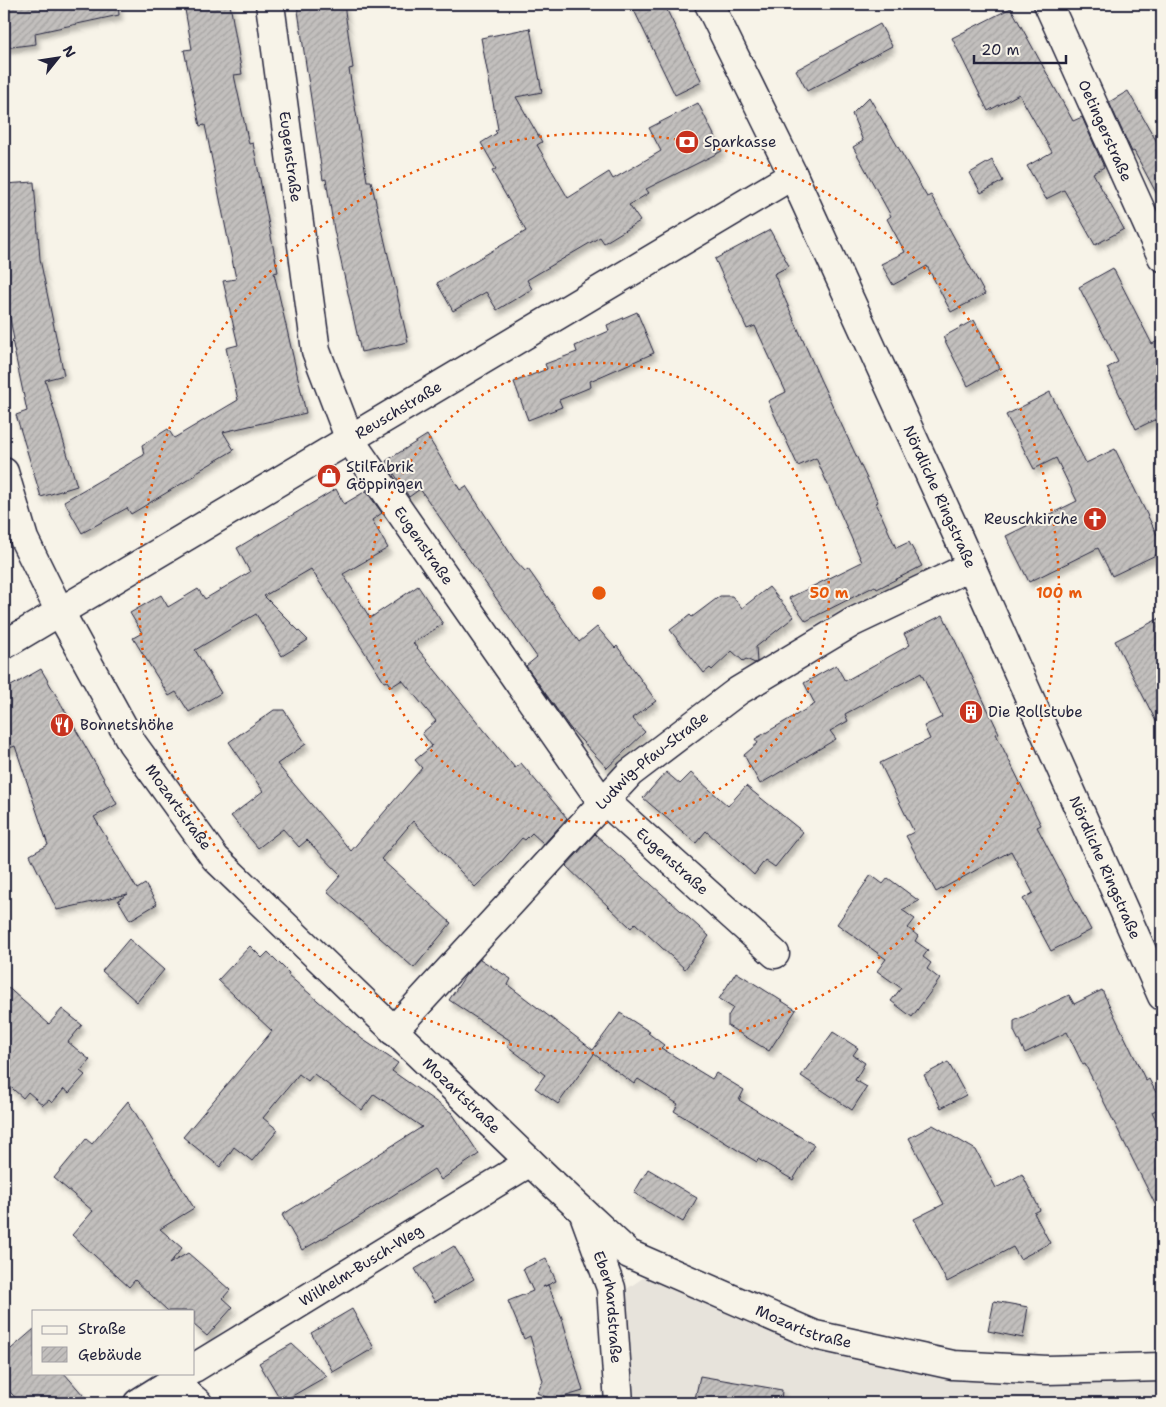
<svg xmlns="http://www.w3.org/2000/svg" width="1166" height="1407" viewBox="0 0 1166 1407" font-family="'Shantell Sans',sans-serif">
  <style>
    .built { fill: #e7e3db }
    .building { fill: url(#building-hatch); stroke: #22223b; filter: url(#shadow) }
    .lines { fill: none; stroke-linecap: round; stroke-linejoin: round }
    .street-casing { stroke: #22223b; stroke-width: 31 }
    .secondary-casing { stroke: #22223b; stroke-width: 31 }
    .street { stroke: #f7f3e8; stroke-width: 28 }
    .secondary { stroke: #f7f3e8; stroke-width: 28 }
    .ring { fill: none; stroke: #e8590c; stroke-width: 2.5; stroke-dasharray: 2.5 5 }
    .labels { text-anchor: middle; stroke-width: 4; stroke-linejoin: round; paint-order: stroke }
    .street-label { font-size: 15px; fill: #22223b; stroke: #f7f3e8 }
    .poi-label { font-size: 15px; fill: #22223b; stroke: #f7f3e8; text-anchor: start }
    .centre { fill: #e8590c; stroke: #f7f3e8; stroke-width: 2.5 }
    .ring-label { font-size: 15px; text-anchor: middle; font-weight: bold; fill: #e8590c; stroke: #f7f3e8; stroke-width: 4; stroke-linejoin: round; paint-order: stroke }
  </style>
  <defs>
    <pattern id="building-hatch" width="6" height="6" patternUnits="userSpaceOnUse" patternTransform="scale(1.25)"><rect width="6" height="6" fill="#c2bfbd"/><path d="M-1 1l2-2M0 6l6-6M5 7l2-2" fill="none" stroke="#a6a4a3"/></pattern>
    <filter id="shadow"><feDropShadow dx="3" dy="5.5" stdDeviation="2.5" flood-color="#0004"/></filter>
  </defs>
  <rect width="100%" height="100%" fill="#f7f3e8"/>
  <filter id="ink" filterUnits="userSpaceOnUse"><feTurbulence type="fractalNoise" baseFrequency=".02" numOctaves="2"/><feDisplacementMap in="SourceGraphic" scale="10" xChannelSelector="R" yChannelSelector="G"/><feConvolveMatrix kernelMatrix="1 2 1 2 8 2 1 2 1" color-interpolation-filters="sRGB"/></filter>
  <g filter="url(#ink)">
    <path class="built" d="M 659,1267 L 815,1335 L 953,1365 L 1162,1367 L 1162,1403 L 619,1403 L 612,1299 Z"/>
    <path class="building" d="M 4,4 L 118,4 L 119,15 L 35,33 L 36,44 L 4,48 Z
      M 184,4 L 230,4 L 242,74 L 234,75 L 249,144 L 253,143 L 278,272 L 274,273 L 306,413 L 223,432 L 234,450 L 195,473 L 196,475 L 131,514 L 127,508 L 82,533 L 64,501 L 144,455 L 142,445 L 168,429 L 174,438 L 238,400 L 226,348 L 238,345 L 223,281 L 236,279 L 205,125 L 200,126 L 184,50 L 192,49 Z
      M 297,4 L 344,4 L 353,68 L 349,69 L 367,181 L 371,181 L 408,342 L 361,352 L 334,230 L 326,179 L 323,180 Z
      M 631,4 L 664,4 L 702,82 L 675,95 Z
      M 1011,8 L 1073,121 L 1082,117 L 1104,167 L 1093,173 L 1124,229 L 1095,245 L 1064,190 L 1046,199 L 1027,166 L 1052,152 L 1019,94 L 988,111 L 952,38 Z
      M 880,24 L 892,46 L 807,91 L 796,70 Z
      M 530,28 L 542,92 L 516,97 L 542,142 L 537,145 L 568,198 L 609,172 L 613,179 L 661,151 L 649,128 L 698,103 L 722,151 L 646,189 L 649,193 L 629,205 L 640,221 L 604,243 L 600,237 L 527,280 L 532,289 L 497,310 L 486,292 L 453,311 L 437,283 L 526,231 L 492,171 L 496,169 L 481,143 L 497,133 L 495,131 L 498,129 L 481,38 Z
      M 1128,91 L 1162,151 L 1162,204 L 1134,151 L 1132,152 L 1109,102 Z
      M 869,97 L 927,197 L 931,195 L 985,294 L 951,312 L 927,266 L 893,285 L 881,264 L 905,252 L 887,219 L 891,216 L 853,147 L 863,141 L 852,114 Z
      M 992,160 L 1003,181 L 981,193 L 970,173 Z
      M 34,182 L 40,259 L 64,375 L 45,380 L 77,486 L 41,497 L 16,415 L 27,411 L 12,340 L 14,340 L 4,285 L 4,184 Z
      M 770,230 L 789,266 L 774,274 L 820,379 L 878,502 L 876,503 L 896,548 L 909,542 L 922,566 L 877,589 L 875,586 L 806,621 L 789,598 L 862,562 L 816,458 L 798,466 L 768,401 L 786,392 L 755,326 L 747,329 L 715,259 Z
      M 1113,268 L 1152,344 L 1162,339 L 1162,416 L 1136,429 L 1107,368 L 1118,362 L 1079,287 Z
      M 637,312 L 654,353 L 590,381 L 591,387 L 559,400 L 562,407 L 528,420 L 514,382 L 547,369 L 545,364 L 577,352 L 575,346 L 609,331 L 607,325 Z
      M 974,320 L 1000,368 L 968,386 L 943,337 Z
      M 1050,392 L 1086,463 L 1115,449 L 1162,545 L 1162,552 L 1112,576 L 1098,548 L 1029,582 L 1006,536 L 1077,501 L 1056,458 L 1034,469 L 1006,415 Z
      M 427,435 L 460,490 L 466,486 L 514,559 L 525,571 L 528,569 L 579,642 L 597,627 L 615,648 L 617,646 L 656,701 L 632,718 L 645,732 L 607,768 L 570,728 L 526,666 L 537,657 L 420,489 L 409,497 L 386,461 Z
      M 336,489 L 344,504 L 366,491 L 382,513 L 372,520 L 388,548 L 343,574 L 370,618 L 418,586 L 443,624 L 413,643 L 515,768 L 521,763 L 567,818 L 544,844 L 532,833 L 525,840 L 522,838 L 501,862 L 475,887 L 413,821 L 381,859 L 451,923 L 414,968 L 327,891 L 341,875 L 307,840 L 299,847 L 283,829 L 258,848 L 231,816 L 263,791 L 229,742 L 274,710 L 284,710 L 306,744 L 277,764 L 351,851 L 422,768 L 415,760 L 432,746 L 422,733 L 436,721 L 402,680 L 391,687 L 387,681 L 384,682 L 311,569 L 264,596 L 308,640 L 282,656 L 256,614 L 195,650 L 221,693 L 189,712 L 176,692 L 169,696 L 133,638 L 142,633 L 130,613 L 161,595 L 168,607 L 198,589 L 205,599 L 250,572 L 237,548 Z
      M 769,587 L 794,617 L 756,647 L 757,662 L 755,663 L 746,659 L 743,661 L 732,651 L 712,670 L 710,668 L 704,673 L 670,630 L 690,615 L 692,617 L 720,596 L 732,596 L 742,608 Z
      M 943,615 L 999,733 L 996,734 L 1041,825 L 1037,827 L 1091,930 L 1051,951 L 1023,899 L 1033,893 L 1011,851 L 936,892 L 906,836 L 914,832 L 880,763 L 930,739 L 924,726 L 942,717 L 921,673 L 845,714 L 848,721 L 830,731 L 836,739 L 760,784 L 744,755 L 758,743 L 755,739 L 815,704 L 804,683 L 836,665 L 845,681 L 910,645 L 904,634 Z
      M 1162,617 L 1162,733 L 1115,641 Z
      M 41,669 L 103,777 L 117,804 L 94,817 L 137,889 L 145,884 L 157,904 L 130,920 L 118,900 L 128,894 L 57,910 L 30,855 L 48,845 L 15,746 L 4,750 L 4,690 Z
      M 666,772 L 680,784 L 691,773 L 728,806 L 746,786 L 803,832 L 775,867 L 765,860 L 754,875 L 706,831 L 696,843 L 643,798 Z
      M 595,834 L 709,936 L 685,969 L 635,923 L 631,928 L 566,866 Z
      M 871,875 L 883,884 L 888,878 L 919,901 L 902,910 L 915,919 L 908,928 L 918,936 L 915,941 L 928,950 L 923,957 L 931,963 L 927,969 L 940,979 L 912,1017 L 891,1001 L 901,988 L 877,971 L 886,959 L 837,924 Z
      M 129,939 L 164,970 L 137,1002 L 102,971 Z
      M 250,946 L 262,958 L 268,952 L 289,973 L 288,975 L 362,1039 L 398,1063 L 392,1071 L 452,1113 L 479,1154 L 441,1180 L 434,1169 L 348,1224 L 302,1250 L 282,1215 L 422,1127 L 374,1094 L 362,1110 L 314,1074 L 308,1081 L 299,1074 L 263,1118 L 278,1130 L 252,1161 L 234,1147 L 220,1167 L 183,1137 L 272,1031 L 218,980 Z
      M 480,959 L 511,979 L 508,985 L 593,1050 L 620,1013 L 650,1032 L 648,1033 L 664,1045 L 661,1048 L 712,1079 L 716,1073 L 744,1090 L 739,1100 L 814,1145 L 793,1180 L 758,1159 L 757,1162 L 674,1111 L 678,1104 L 638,1079 L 634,1084 L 594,1054 L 558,1104 L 535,1088 L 545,1075 L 507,1046 L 511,1041 L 449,1000 L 465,976 Z
      M 736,972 L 796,1010 L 769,1051 L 728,1026 L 728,1016 L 733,1008 L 719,999 Z
      M 4,984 L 49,1024 L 62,1009 L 82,1025 L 68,1042 L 90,1060 L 80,1071 L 85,1075 L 69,1093 L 64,1089 L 52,1103 L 49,1100 L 43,1105 L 28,1092 L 23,1098 L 4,1081 Z
      M 1102,990 L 1146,1081 L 1149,1079 L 1162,1104 L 1162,1107 L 1152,1112 L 1162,1132 L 1162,1218 L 1085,1064 L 1083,1065 L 1067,1032 L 1025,1053 L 1014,1031 L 1014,1021 L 1069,995 L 1074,1004 Z
      M 833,1032 L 858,1048 L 853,1055 L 865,1063 L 855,1080 L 867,1087 L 852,1110 L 801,1076 Z
      M 948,1062 L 966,1095 L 941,1108 L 924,1075 Z
      M 128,1101 L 194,1208 L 160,1229 L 182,1248 L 169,1264 L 188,1253 L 230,1290 L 223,1298 L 233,1307 L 207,1336 L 194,1325 L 194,1311 L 168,1311 L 135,1280 L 129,1287 L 72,1235 L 93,1211 L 54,1178 L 86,1139 L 92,1144 Z
      M 933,1125 L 976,1150 L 996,1188 L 1022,1174 L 1040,1210 L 1034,1213 L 1050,1243 L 1020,1259 L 1013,1247 L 947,1282 L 914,1219 L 944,1204 L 909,1138 Z
      M 648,1169 L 697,1198 L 683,1222 L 634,1193 Z
      M 454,1246 L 474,1279 L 435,1302 L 415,1269 Z
      M 546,1258 L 556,1281 L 543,1287 L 548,1285 L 562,1318 L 583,1391 L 553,1400 L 537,1393 L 543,1381 L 530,1336 L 524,1339 L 508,1301 L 533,1291 L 523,1269 Z
      M 994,1301 L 1028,1307 L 1023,1338 L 988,1331 Z
      M 352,1309 L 374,1348 L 333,1372 L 311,1333 Z
      M 34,1329 L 34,1373 L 64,1373 L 90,1403 L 20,1403 L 4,1385 L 4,1355 Z
      M 292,1344 L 327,1376 L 287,1399 L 284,1394 L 279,1397 L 259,1363 Z
      M 700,1376 L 782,1390 L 781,1403 L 694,1403 Z"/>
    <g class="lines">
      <g class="street-casing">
        <g id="street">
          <path id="s1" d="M 270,4 L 316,351 L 350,440 L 595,792 L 775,954"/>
          <path d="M 709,4 L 793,175"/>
          <path id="s2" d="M 1048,4 L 1162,257"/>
          <path id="s3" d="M 4,472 L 24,539 L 60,612 L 132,743 L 215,858 L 548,1179 L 629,1254 L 815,1335 L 953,1365 L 1047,1370 L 1162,1367"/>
          <path id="s4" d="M 393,1031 L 630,773 L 738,691 L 853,622 L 971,566"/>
          <path id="s5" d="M 585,1217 L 611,1288 L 619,1403"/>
          <path id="s6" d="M 194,1368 L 530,1162"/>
          <path d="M 172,1381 L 198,1403"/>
          <path d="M 138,1403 L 186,1373"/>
        </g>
      </g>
      <g class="secondary-casing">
        <g id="secondary">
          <path id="s7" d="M 4,645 L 793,175 L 959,539 L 1162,996"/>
        </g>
      </g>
      <use href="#street" class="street"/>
      <use href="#secondary" class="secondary"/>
    </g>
  </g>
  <g class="ring">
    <circle cx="599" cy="593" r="230"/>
    <circle cx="599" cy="593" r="460"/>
  </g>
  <defs>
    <g id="bank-disc" transform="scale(1.25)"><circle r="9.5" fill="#c8321e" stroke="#f7f3e8"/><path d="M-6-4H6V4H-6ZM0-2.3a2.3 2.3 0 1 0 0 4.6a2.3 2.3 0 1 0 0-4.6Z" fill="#fff"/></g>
    <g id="shop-disc" transform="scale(1.25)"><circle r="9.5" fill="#c8321e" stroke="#f7f3e8"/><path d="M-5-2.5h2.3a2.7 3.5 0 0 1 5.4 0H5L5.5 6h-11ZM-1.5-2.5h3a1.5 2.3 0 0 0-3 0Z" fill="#fff"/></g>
    <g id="church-disc" transform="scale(1.25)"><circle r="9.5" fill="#c8321e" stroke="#f7f3e8"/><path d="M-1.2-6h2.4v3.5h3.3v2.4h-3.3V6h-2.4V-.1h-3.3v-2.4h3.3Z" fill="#fff"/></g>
    <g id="building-disc" transform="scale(1.25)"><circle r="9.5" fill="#c8321e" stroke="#f7f3e8"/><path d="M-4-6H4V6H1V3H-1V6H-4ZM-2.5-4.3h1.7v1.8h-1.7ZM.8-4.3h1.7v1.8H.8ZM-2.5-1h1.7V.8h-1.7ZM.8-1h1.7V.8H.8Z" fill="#fff"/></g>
    <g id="restaurant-disc" transform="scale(1.25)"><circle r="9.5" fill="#c8321e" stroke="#f7f3e8"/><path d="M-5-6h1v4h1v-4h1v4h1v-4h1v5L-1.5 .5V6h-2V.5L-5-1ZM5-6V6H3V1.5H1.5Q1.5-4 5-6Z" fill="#fff"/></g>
  </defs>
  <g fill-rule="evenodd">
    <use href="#bank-disc" x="687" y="142"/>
    <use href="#shop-disc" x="329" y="476"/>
    <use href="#church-disc" x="1095" y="519"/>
    <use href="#building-disc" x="971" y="712"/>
    <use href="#restaurant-disc" x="62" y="725"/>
  </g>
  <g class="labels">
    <g class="street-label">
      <text dy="5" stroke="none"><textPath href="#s2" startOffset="139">Oetingerstraße</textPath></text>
      <text dy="5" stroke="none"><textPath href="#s1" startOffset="154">Eugenstraße</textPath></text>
      <text dy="5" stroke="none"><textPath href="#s7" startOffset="459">Reuschstraße</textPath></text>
      <text dy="5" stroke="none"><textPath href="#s7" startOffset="1272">Nördliche Ringstraße</textPath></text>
      <text dy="5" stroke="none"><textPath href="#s1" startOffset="574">Eugenstraße</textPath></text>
      <text dy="5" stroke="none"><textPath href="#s4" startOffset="375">Ludwig-Pfau-Straße</textPath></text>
      <text dy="5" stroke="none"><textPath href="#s3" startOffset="380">Mozartstraße</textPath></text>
      <text dy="5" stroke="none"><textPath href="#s1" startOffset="978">Eugenstraße</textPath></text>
      <text dy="5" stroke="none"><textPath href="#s7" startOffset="1678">Nördliche Ringstraße</textPath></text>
      <text dy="5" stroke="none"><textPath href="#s3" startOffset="785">Mozartstraße</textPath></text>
      <text dy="5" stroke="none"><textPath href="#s6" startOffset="196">Wilhelm-Busch-Weg</textPath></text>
      <text dy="5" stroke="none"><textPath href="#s5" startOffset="94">Eberhardstraße</textPath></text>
      <text dy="5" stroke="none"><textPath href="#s3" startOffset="1205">Mozartstraße</textPath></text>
    </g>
    <g class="poi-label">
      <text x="704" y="147">Sparkasse</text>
      <text x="346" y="472">StilFabrik<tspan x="346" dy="17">Göppingen</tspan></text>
      <text x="1078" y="524" text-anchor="end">Reuschkirche</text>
      <text x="988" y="717">Die Rollstube</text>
      <text x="80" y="730">Bonnetshöhe</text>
    </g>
  </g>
  <circle cx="599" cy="593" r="8" class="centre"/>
  <g class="ring-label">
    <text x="829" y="598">50 m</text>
    <text x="1059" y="598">100 m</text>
  </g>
  <rect width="1166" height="1407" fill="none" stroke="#f7f3e8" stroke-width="20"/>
  <rect x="10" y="10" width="1146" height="1387" fill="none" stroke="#22223b" stroke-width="2" filter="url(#ink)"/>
  <rect x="32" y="1310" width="162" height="65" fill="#f7f3e8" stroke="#a29fa3"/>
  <rect x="42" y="1326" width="25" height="8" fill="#f7f3e8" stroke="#a29fa3"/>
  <text x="78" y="1334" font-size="15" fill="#22223b">Straße</text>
  <rect x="42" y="1347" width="25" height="15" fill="url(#building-hatch)" stroke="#a29fa3"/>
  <text x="78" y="1360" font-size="15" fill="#22223b">Gebäude</text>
  <g transform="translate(58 58) rotate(60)" stroke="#f7f3e8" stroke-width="4" paint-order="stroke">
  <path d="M0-4L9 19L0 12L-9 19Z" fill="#22223b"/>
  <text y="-8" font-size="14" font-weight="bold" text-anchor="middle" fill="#22223b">N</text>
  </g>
  <path d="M974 55v8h92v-8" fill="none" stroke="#22223b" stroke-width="2.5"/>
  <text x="981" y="55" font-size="15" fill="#22223b" stroke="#f7f3e8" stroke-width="4" paint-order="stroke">20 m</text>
</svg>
